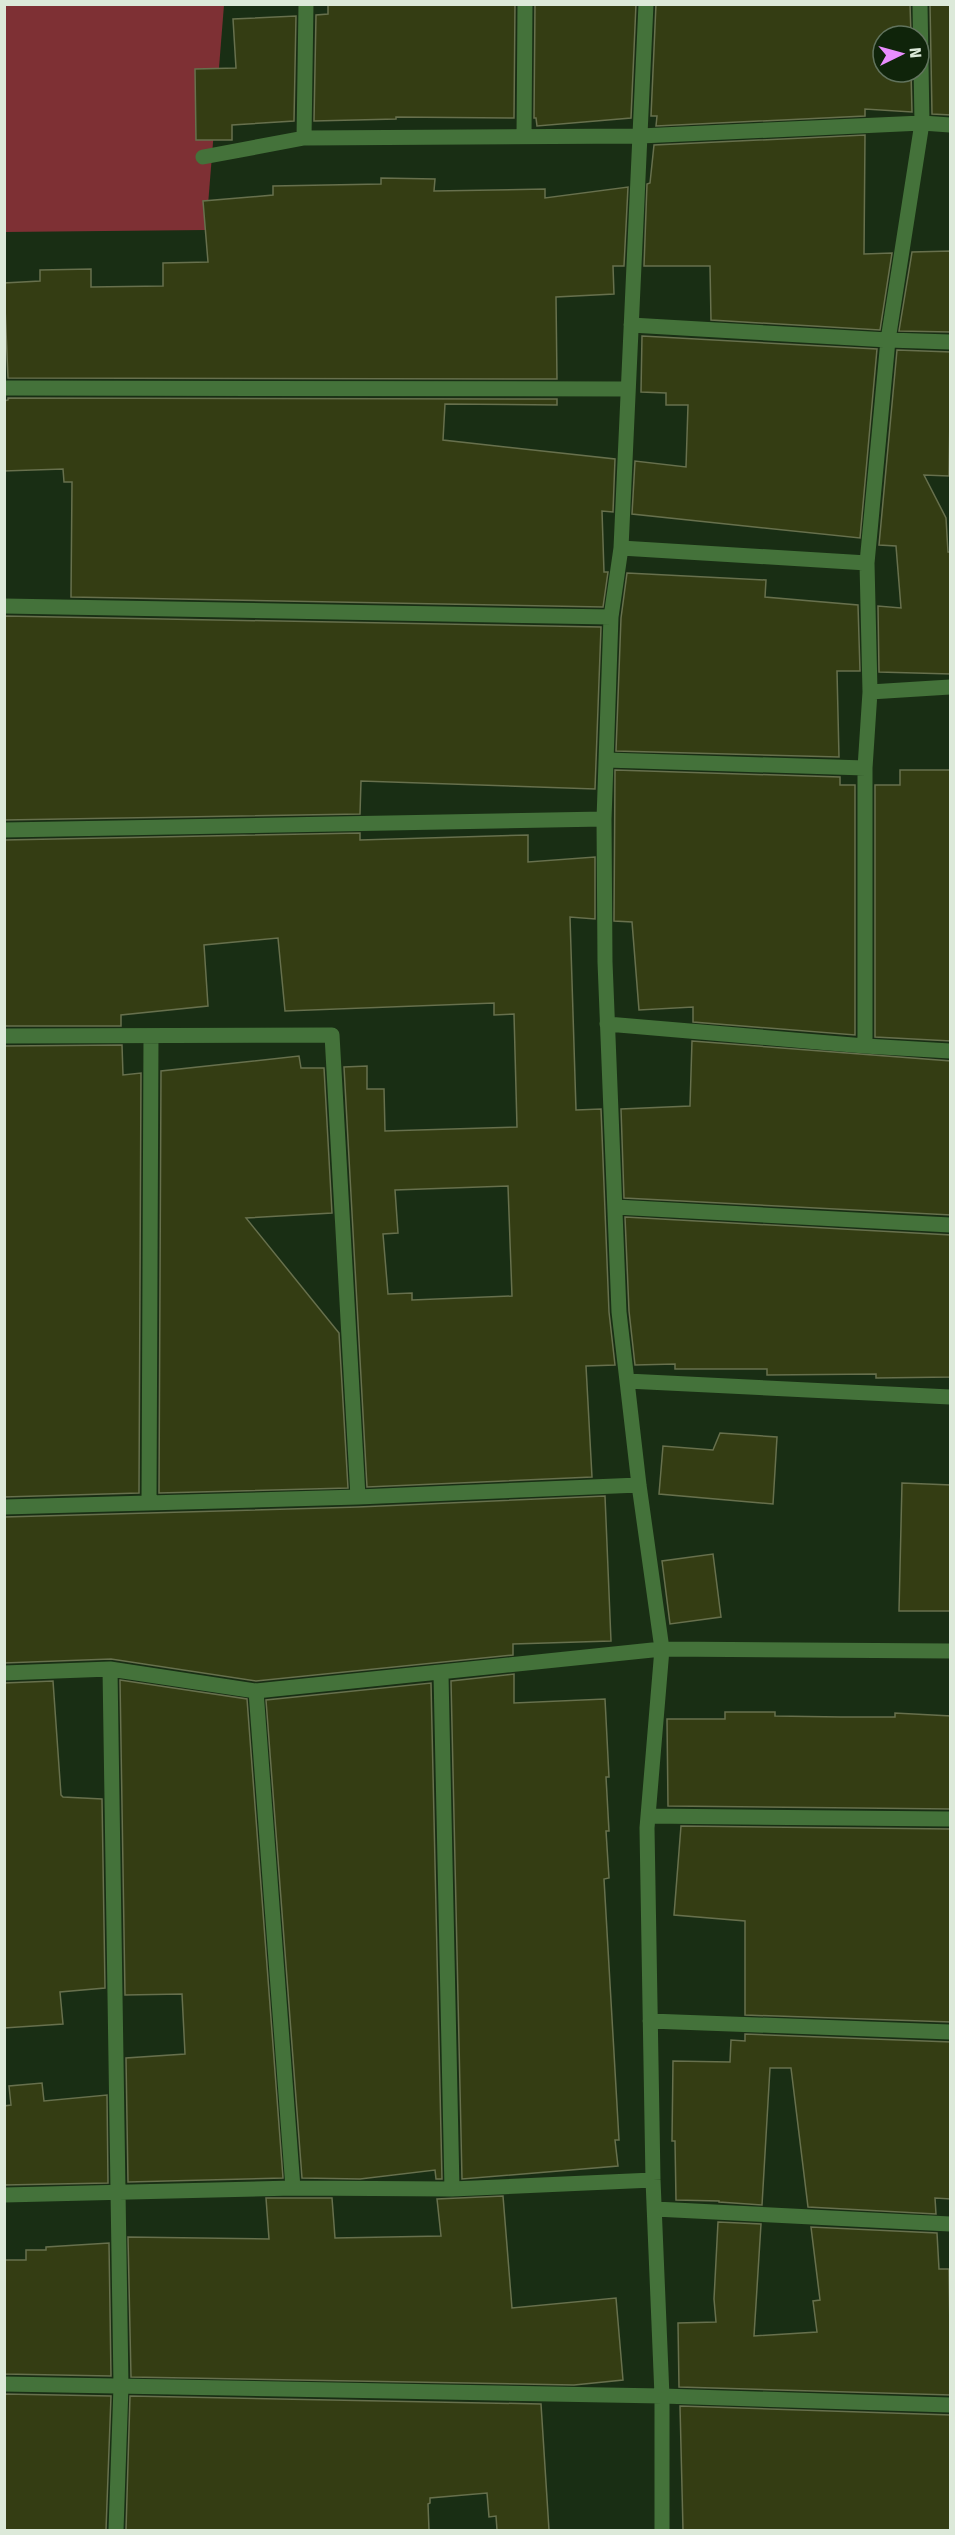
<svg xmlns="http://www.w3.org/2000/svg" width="955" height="2535" viewBox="0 0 955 2535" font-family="'Fira Sans',sans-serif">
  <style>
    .green { fill: #7e3034 }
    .building { fill: #343d13; stroke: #67704d; stroke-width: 1.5; fill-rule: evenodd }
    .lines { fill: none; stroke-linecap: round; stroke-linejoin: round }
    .street { stroke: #44723a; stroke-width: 15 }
  </style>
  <rect width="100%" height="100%" fill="#192e14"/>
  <path class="green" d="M 4,5 L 224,5 L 206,230 L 5,232 Z"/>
  <path class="building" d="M 328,4 L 515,4 L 514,118 L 396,117 L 396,119 L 314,121 L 316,15 L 328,14 Z
    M 535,4 L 636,4 L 631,118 L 537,126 L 536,118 L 534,118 Z
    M 656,4 L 910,4 L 911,36 L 883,36 L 883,72 L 911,72 L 912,112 L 865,109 L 865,116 L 656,126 L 657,116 L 651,116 Z
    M 930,4 L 951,4 L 951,115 L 932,114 Z
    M 296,16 L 294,121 L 232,125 L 232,140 L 196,140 L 195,69 L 236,68 L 233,19 Z
    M 865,135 L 864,254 L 892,253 L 880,330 L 711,320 L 710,266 L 644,266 L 647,184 L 650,183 L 654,145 Z
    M 381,178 L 435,179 L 434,191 L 545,189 L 545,198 L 628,187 L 624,266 L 613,266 L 614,294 L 556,297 L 557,379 L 8,378 L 4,283 L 40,281 L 40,270 L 91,269 L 91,287 L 163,286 L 163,263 L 208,262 L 203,201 L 273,195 L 273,186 L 381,184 Z
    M 951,251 L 951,332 L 899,331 L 912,252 Z
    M 642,336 L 877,349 L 860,538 L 632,514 L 635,461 L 686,467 L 688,405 L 666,405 L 666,393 L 641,392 Z
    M 897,350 L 951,352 L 949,476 L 924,475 L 946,518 L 948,552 L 951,552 L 951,674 L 879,672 L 878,606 L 901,608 L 896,546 L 879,545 Z
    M 8,398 L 557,399 L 557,405 L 445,404 L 443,440 L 615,459 L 613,512 L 602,511 L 604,572 L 608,572 L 603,607 L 71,597 L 72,482 L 64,482 L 63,469 L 4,471 L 4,401 L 8,400 Z
    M 627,573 L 766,580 L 765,597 L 858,605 L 860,671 L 837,671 L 839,757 L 616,751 L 621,618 Z
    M 4,616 L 601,627 L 595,789 L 361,781 L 360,814 L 4,820 Z
    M 615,770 L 840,777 L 840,785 L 855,785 L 855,1035 L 693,1022 L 693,1007 L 639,1010 L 632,922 L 614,921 Z
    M 900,770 L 951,770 L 951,1041 L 875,1037 L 875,785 L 900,785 Z
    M 360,833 L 360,840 L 528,835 L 528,862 L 595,857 L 595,919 L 570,917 L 576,1110 L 601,1109 L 609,1312 L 615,1365 L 586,1366 L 592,1477 L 367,1487 L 344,1067 L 367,1066 L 367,1089 L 384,1089 L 385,1131 L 517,1127 L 514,1014 L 494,1015 L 494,1003 L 285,1011 L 278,938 L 204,945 L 208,1006 L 121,1015 L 121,1026 L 4,1026 L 4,840 ZM 508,1186 L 512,1296 L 412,1300 L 412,1293 L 388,1294 L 383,1234 L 398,1233 L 395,1190 Z
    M 692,1041 L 951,1061 L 951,1215 L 624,1198 L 621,1109 L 690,1106 Z
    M 122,1045 L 123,1075 L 141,1073 L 139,1493 L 4,1497 L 4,1046 Z
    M 299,1056 L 301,1068 L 324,1068 L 332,1213 L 246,1218 L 339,1333 L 348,1488 L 159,1493 L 161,1071 Z
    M 625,1217 L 951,1235 L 951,1377 L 876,1378 L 876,1374 L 767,1375 L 767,1369 L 675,1369 L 675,1364 L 635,1365 L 629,1311 Z
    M 720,1433 L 777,1437 L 773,1504 L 659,1494 L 663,1446 L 713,1450 Z
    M 902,1483 L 951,1485 L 951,1611 L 899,1611 Z
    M 605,1496 L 611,1641 L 513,1644 L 513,1655 L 256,1681 L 111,1659 L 4,1663 L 4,1517 L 358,1507 Z
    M 713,1554 L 721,1617 L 670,1624 L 662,1561 Z
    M 514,1674 L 514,1703 L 605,1699 L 609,1777 L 606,1777 L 609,1831 L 606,1831 L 609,1878 L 604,1879 L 619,2140 L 615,2140 L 618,2166 L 462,2179 L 451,1681 Z
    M 120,1680 L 247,1699 L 283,2178 L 128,2182 L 126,2058 L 185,2054 L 182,1994 L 125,1995 Z
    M 53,1681 L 61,1795 L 63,1797 L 102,1799 L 105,1988 L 60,1992 L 63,2024 L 4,2028 L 4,1683 Z
    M 431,1683 L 442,2179 L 436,2179 L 435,2170 L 360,2179 L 302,2178 L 266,1700 Z
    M 725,1712 L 775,1712 L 775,1716 L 841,1717 L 895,1717 L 895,1713 L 951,1716 L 951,1809 L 668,1806 L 667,1719 L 725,1719 Z
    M 681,1826 L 951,1829 L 951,2022 L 745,2015 L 745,1921 L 674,1915 Z
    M 745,2034 L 951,2042 L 951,2199 L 935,2198 L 936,2214 L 808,2207 L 791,2068 L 770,2068 L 762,2205 L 719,2202 L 719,2201 L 676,2200 L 675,2141 L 672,2141 L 673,2061 L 730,2062 L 731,2040 L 745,2041 Z
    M 42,2083 L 44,2101 L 107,2095 L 108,2183 L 4,2185 L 4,2106 L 11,2105 L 9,2086 Z
    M 503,2196 L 512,2308 L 616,2298 L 623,2380 L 574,2385 L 131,2377 L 128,2237 L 269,2239 L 266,2198 L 332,2198 L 335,2238 L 441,2236 L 437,2199 Z
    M 718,2222 L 761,2224 L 754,2336 L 817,2332 L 813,2301 L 820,2300 L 811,2227 L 937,2233 L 939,2269 L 949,2269 L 951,2395 L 679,2387 L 678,2323 L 716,2322 L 714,2299 Z
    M 109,2243 L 111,2376 L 4,2374 L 4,2260 L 26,2260 L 26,2250 L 46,2250 L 46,2247 Z
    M 4,2394 L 111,2396 L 106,2530 L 4,2530 Z
    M 130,2396 L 541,2404 L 549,2530 L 497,2530 L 496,2516 L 489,2517 L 487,2493 L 430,2498 L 430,2503 L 428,2504 L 429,2530 L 126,2530 Z
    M 680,2406 L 951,2415 L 951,2530 L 683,2530 Z"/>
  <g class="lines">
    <path class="street" d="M 646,4 L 621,548 L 611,617 L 604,819 L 605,962 L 619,1312 L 639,1485 L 662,1649 L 647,1828 L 653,2180 L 662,2396 L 662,2530
      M 524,136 L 525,4
      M 304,138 L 306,4
      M 203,157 L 304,138 L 640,136 L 922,123 L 950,125
      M 631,325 L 888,340 L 950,342
      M 4,388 L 628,389
      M 621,548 L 867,563
      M 4,606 L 611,617
      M 870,692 L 950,687
      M 606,760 L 865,768
      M 4,830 L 604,819
      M 607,1024 L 865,1046 L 950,1051
      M 4,1036 L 332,1035 L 358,1497
      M 865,1046 L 865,768 L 870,692 L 867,563 L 888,340 L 922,123 L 920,4
      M 615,1207 L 950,1225
      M 627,1381 L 950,1397
      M 149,1503 L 151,1036
      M 4,1507 L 358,1497 L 639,1485
      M 110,1669 L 121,2386 L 116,2530
      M 4,1673 L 110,1669 L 256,1691 L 662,1649 L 950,1651
      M 441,1674 L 452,2189
      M 256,1691 L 293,2188
      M 649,1816 L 950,1819
      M 650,2021 L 950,2032
      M 4,2195 L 293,2188 L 452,2189 L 653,2180
      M 655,2209 L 950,2224
      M 4,2384 L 662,2396 L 950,2405"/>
  </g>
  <rect width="955" height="2535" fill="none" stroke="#dce9d9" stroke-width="12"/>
  <g transform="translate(901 54) rotate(85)"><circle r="28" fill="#0f240a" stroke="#61735d" stroke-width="1.5"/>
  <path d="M0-4.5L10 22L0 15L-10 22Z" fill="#e98dfe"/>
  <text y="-9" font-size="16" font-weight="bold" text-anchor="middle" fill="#dce9d9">N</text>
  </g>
</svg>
